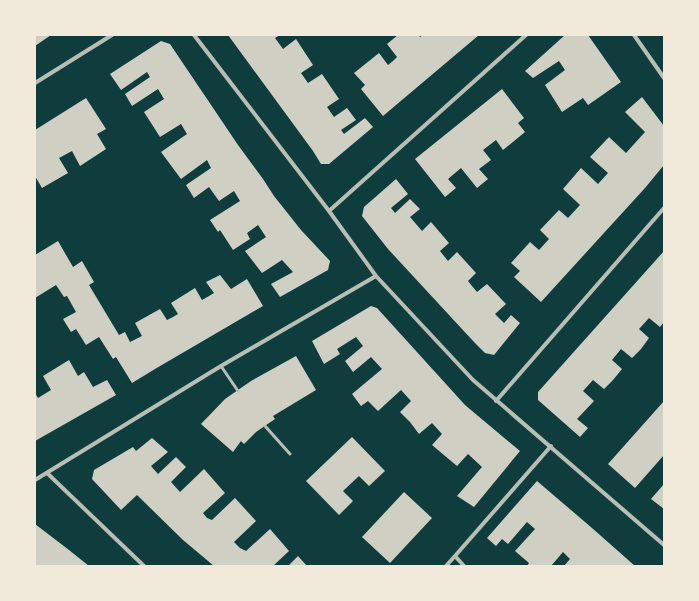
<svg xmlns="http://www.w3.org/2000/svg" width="699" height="601" viewBox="0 0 699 601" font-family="Mulish,sans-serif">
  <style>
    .building { fill: #cfcfc3 }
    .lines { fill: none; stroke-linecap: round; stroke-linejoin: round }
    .service { stroke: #b8beb3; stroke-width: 3 }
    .minor { stroke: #b8beb3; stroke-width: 4 }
  </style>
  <rect width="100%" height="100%" fill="#0f3d3e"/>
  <path class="building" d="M 35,35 L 51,35 L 35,46 Z
    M 228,35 L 280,35 L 275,38 L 283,49 L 296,39 L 313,65 L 301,73 L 308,83 L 322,74 L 339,99 L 327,107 L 334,117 L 347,108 L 356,120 L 341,130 L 344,134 L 365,118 L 373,127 L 329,164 L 321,164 L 313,151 Z
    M 398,35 L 419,35 L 420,37 L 423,35 L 479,35 L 383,116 L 361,89 L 365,85 L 354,73 L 379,53 L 388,65 L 393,61 L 397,57 L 387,44 Z
    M 565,35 L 588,35 L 621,82 L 588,105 L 583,98 L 562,112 L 545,85 L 565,70 L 559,61 L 533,78 L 525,71 Z
    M 161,41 L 170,44 L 238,145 L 263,179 L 274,196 L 301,230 L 330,261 L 328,270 L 280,297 L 271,284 L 293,272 L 282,260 L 262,273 L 245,251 L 266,237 L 258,225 L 247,233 L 250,239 L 233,250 L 220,230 L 218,232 L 210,220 L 240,201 L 234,191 L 219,201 L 209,187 L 194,198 L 186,185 L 211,168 L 207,160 L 181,179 L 161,152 L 187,134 L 181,124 L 160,137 L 144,112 L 164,99 L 158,89 L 132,106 L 125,94 L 150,77 L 147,72 L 121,90 L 110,74 Z
    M 502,89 L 524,118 L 518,123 L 525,132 L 503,150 L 496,140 L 483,150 L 491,160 L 479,169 L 488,179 L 477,188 L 461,168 L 448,179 L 456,188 L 445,197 L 415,159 Z
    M 642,97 L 664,126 L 664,165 L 645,188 L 541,302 L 514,277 L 520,271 L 511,263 L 530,242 L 539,250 L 549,239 L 540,230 L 559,210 L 568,218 L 580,205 L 563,189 L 581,168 L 598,184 L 608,173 L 590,157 L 609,137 L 626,153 L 645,132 L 625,112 Z
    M 86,98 L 106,129 L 97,134 L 106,149 L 80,166 L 72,151 L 59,158 L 68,173 L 42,188 L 35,176 L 35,130 Z
    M 396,179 L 408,194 L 391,208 L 395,213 L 410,199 L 420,209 L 410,217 L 422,231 L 431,222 L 449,243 L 440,251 L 448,261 L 457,252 L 476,273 L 468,281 L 472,286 L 477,292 L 487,284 L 506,304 L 495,314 L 504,323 L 511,315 L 520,323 L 494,355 L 485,353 L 474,342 L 388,249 L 362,216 L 364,207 Z
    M 58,241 L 73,267 L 82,261 L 94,282 L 89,285 L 119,335 L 125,332 L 130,342 L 142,336 L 135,323 L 160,309 L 167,320 L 173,317 L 178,314 L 171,303 L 195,288 L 202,300 L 209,296 L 214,293 L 206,282 L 220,275 L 231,289 L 247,279 L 263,306 L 155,369 L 132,383 L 116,357 L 113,359 L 99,337 L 86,345 L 76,329 L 71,332 L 63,319 L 76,312 L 67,296 L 64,297 L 56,285 L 35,298 L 35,255 Z
    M 664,251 L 664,322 L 660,327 L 649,318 L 639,329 L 649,338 L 641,349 L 632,358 L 621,349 L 612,360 L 622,369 L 613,380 L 604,389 L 593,380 L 583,391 L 594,401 L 577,419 L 588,428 L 580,437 L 538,400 L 538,392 Z
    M 371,306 L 377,308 L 465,405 L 520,451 L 474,507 L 457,496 L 482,467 L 468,454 L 457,466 L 432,445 L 442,434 L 432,423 L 419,434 L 410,422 L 400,412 L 411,401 L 401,390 L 378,411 L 368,401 L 361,406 L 352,394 L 382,369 L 371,357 L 353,372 L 345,361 L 363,346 L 356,337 L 337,349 L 340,354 L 324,364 L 312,341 Z
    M 296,356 L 316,390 L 273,416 L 275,419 L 256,432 L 244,444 L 241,441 L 233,452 L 201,424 L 225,399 L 251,381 Z
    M 69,360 L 78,376 L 84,372 L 93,387 L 107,380 L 116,395 L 35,441 L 35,393 L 38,398 L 51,390 L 43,376 Z
    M 664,401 L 664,455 L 635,488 L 608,464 Z
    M 352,437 L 385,471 L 369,486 L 359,476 L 343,491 L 353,501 L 339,515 L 306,481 Z
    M 152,438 L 168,452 L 151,466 L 158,474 L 176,457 L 186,467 L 171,482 L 180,492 L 204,469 L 225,493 L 203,513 L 207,518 L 212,520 L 235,498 L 256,521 L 234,542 L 240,548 L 246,551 L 270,529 L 289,551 L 273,566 L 214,566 L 183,540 L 137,495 L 121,510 L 92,479 L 94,470 L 133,447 L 136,451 Z
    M 537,481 L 592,528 L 635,566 L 564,566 L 570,559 L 563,552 L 551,566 L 527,566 L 529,563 L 515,551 L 535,529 L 527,522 L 508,544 L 502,539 L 496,546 L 487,538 Z
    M 664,484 L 664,509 L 651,499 Z
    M 404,492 L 432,518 L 390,563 L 362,537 Z
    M 35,524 L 69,550 L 89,566 L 35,566 Z
    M 298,556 L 307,566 L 288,566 Z"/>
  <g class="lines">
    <path class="service" d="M 221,366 L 238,391
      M 265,426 L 290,454"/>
    <path class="minor" d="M 194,35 L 329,211 L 376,276 L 473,380 L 664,545
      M 634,35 L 664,78
      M 35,83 L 112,35
      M 329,211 L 526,35
      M 496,401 L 664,208
      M 47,473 L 144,566
      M 35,480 L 221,366 L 376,276
      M 446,566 L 455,556
      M 464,566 L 455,556 L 551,446"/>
  </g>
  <rect width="699" height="601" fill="none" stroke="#f1e9da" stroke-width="72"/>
</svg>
